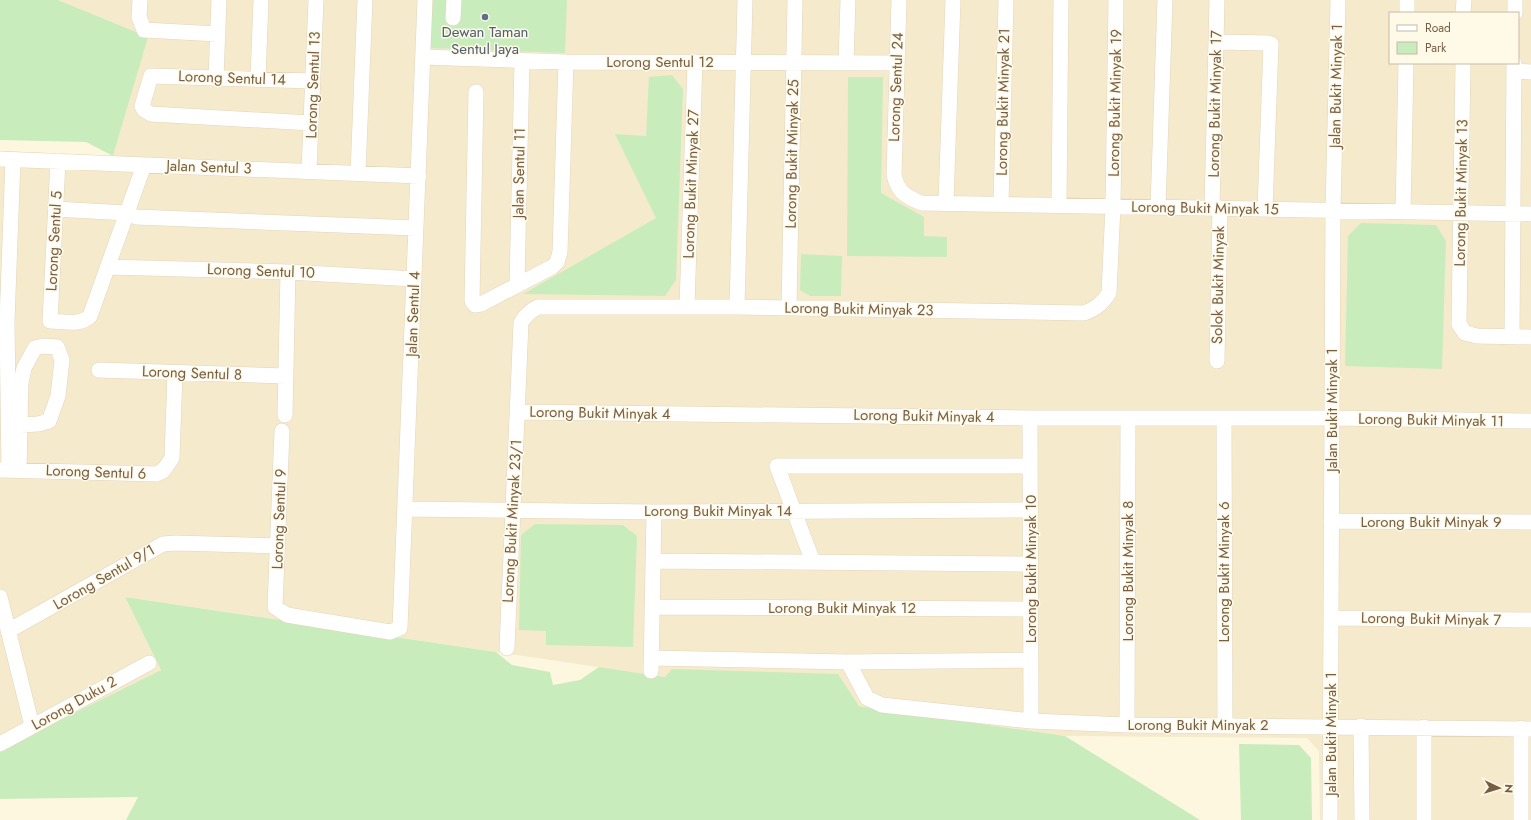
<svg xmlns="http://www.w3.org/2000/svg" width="1531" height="820" viewBox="0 0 1531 820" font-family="Jost,sans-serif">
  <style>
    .residential { fill: #f6eacd; fill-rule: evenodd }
    .green { fill: #c9ecbd }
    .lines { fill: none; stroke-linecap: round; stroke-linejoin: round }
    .minor-casing { stroke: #e3d4ba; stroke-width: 16 }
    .minor { stroke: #fff; stroke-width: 15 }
    .service-dot { fill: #5c6f8a; stroke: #fff9e7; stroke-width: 1.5 }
    .labels { text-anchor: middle; stroke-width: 3; stroke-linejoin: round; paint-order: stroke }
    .service-label { font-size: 15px; fill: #4e5e75; stroke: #fff9e7 }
    .street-label { font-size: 15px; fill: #765e45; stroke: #fff9e7 }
  </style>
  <rect width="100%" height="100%" fill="#fef7df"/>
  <path class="residential" d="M 58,0 L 1531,0 L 1531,820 L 1320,820 L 1319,751 L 1307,738 L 1065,736 L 125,597 L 161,670 L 83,710 L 0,778 L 0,151 L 113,156 L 147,37 ZM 1390,13 L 1518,13 L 1518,63 L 1390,63 Z"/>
  <path class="green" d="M 0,0 L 58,0 L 148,37 L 113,156 L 86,142 L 0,140 Z
    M 430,0 L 567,0 L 565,53 L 428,48 Z
    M 672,75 L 683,89 L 676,280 L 665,296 L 523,294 L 656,218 L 615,134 L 646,136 L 649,77 Z
    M 848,77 L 883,77 L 881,193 L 924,217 L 924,236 L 947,237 L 947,257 L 847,256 Z
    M 1361,223 L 1436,225 L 1446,241 L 1442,369 L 1345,366 L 1348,236 Z
    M 801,254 L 842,256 L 841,296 L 810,296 L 800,290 Z
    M 535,524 L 623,525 L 637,536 L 633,647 L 546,645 L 546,631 L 519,630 L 521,535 Z
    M 125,597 L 496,652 L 512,665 L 550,672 L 553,685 L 580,680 L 599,667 L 665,677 L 672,669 L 838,674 L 859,706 L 1065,736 L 1200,820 L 126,820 L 138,797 L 0,799 L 0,750 L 161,670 Z
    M 1239,744 L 1299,745 L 1311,758 L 1312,820 L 1241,820 Z"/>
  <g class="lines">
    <g class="minor-casing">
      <path id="minor" d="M 140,0 L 139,17 L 144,30 L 218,34
        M 899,0 L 894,175 C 898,192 905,196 921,203 L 1531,214
        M 1407,13 L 1407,0
        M 1463,13 L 1464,0
        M 1515,13 L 1515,0
        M 453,18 L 454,0
        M 1216,42 L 1268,43 L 1271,44 L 1265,209
        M 423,57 L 566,62 L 897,63
        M 846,63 L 848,0
        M 1463,63 L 1459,324 L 1465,333 L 1477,336 L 1531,337
        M 1514,71 L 1531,72
        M 216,78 L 219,0
        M 258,79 L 261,0
        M 476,92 L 472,301 L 475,305 L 481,304 L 552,267 L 557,262 L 560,252 L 566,62
        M 311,123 L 151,114 L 144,110 L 142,106 L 151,76 L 313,81
        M 0,159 L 419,176
        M 58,161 L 50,321 C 63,321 81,326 90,316 L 144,165
        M 309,171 L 316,0
        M 358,173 L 365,0
        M 946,203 L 953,0
        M 1001,204 L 1006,0
        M 1059,205 L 1061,0
        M 1158,207 L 1165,0
        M 1212,208 L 1217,0
        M 55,209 L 127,213 L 136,217 L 416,228
        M 1403,212 L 1406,63
        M 108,267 L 288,272 L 414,279
        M 517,285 L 522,61
        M 687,306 L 695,62
        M 737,307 L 745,0
        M 789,308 L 795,0
        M 1512,337 L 1514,63
        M 1217,361 L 1220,208
        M 99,370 L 286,376
        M 517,412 L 1030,418 L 1332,418 L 1531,421
        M 285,415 L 288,272
        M 1030,418 L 1031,721
        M 1224,418 L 1225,725
        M 282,431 L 275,607 L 287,615 L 390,632 L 400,628 L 425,0
        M 0,470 L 156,474 L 163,471 L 172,458 L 175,373
        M 9,470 L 7,321 L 13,160
        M 19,470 L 21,383 L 24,368 L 35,348 L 43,346 L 57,347 L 62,360 L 58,396 L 49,421 L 38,424 L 20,425
        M 405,509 L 654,512 L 1030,510
        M 1331,521 L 1531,522
        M 653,561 L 1030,564
        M 813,562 L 777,466 L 1030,466
        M 0,597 L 32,726
        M 653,607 L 1031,609
        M 1331,618 L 1531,620
        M 8,631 L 163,544 L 176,543 L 278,546
        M 507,648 L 521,323 C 525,315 530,311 538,307 L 737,307 L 1084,313 C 1095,309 1102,304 1109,293 L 1113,206 L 1116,0
        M 652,658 L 848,662 L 1031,660
        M 848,662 L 867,698 L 882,705 L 1031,721 L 1127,725 L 1531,729
        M 651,671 L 654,512
        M 1127,725 L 1128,418
        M 1361,726 L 1362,820
        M 0,744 L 149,663
        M 1330,820 L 1333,210 L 1338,0
        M 1424,820 L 1424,727
        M 1521,820 L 1521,728"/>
    </g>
    <use href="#minor" class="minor"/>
  </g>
  <circle class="service-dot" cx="485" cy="17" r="4"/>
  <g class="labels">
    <g class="service-label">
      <text x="485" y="37">Dewan Taman<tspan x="485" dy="17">Sentul Jaya</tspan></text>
    </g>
    <g class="street-label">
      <text x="660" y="67">Lorong Sentul 12</text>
      <text transform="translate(232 78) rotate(2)" y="5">Lorong Sentul 14</text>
      <text transform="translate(313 85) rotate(-88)" y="5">Lorong Sentul 13</text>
      <text transform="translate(1336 86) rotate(-89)" y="5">Jalan Bukit Minyak 1</text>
      <text transform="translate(896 87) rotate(-88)" y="5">Lorong Sentul 24</text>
      <text transform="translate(1003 102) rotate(-89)" y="5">Lorong Bukit Minyak 21</text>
      <text transform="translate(1115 103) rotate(-89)" y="5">Lorong Bukit Minyak 19</text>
      <text transform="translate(1215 104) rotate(-89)" y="5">Lorong Bukit Minyak 17</text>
      <text transform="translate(792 154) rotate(-89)" y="5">Lorong Bukit Minyak 25</text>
      <text transform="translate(209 167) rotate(2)" y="5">Jalan Sentul 3</text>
      <text transform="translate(519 173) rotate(-89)" y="5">Jalan Sentul 11</text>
      <text transform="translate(691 184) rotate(-88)" y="5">Lorong Bukit Minyak 27</text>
      <text transform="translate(1461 193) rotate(-89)" y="5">Lorong Bukit Minyak 13</text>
      <text transform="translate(1205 208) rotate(1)" y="5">Lorong Bukit Minyak 15</text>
      <text transform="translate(54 241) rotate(-87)" y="5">Lorong Sentul 5</text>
      <text transform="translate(261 271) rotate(2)" y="5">Lorong Sentul 10</text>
      <text transform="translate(1218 285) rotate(-89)" y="5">Solok Bukit Minyak</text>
      <text transform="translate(859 309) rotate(1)" y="5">Lorong Bukit Minyak 23</text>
      <text transform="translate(413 314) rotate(-88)" y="5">Jalan Sentul 4</text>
      <text transform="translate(192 373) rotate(2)" y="5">Lorong Sentul 8</text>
      <text transform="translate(1332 410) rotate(-90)" y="5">Jalan Bukit Minyak 1</text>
      <text transform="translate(600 413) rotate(1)" y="5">Lorong Bukit Minyak 4</text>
      <text transform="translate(924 416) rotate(1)" y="5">Lorong Bukit Minyak 4</text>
      <text transform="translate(1431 420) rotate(1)" y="5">Lorong Bukit Minyak 11</text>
      <text transform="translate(96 472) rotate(2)" y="5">Lorong Sentul 6</text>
      <text x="718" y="516">Lorong Bukit Minyak 14</text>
      <text transform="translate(279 519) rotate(-88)" y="5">Lorong Sentul 9</text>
      <text transform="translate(512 521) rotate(-87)" y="5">Lorong Bukit Minyak 23/1</text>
      <text x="1431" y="527">Lorong Bukit Minyak 9</text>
      <text transform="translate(1031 569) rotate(-90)" y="5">Lorong Bukit Minyak 10</text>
      <text transform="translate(1128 571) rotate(-90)" y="5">Lorong Bukit Minyak 8</text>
      <text transform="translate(1224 572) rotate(-90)" y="5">Lorong Bukit Minyak 6</text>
      <text transform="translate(104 577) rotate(-30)" y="5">Lorong Sentul 9/1</text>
      <text x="842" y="613">Lorong Bukit Minyak 12</text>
      <text transform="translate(1431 619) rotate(1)" y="5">Lorong Bukit Minyak 7</text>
      <text transform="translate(74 703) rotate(-29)" y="5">Lorong Duku 2</text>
      <text x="1198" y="730">Lorong Bukit Minyak 2</text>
      <text transform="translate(1331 734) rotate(-90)" y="5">Jalan Bukit Minyak 1</text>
    </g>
  </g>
  <rect x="1389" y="12" width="130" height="52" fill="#fff9e7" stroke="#c8bba6"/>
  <rect x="1397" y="25" width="20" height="6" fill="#ffffff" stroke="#c8bba6"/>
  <text x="1425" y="32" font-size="12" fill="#765e45">Road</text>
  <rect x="1397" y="42" width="20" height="12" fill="#c9ecbd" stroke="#c8bba6"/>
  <text x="1425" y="52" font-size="12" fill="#765e45">Park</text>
  <g transform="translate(1499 788) rotate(94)" stroke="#fff9e7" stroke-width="3" paint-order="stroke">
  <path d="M0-3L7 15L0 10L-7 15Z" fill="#765e45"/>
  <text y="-6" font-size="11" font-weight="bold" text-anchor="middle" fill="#765e45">N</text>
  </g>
</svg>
